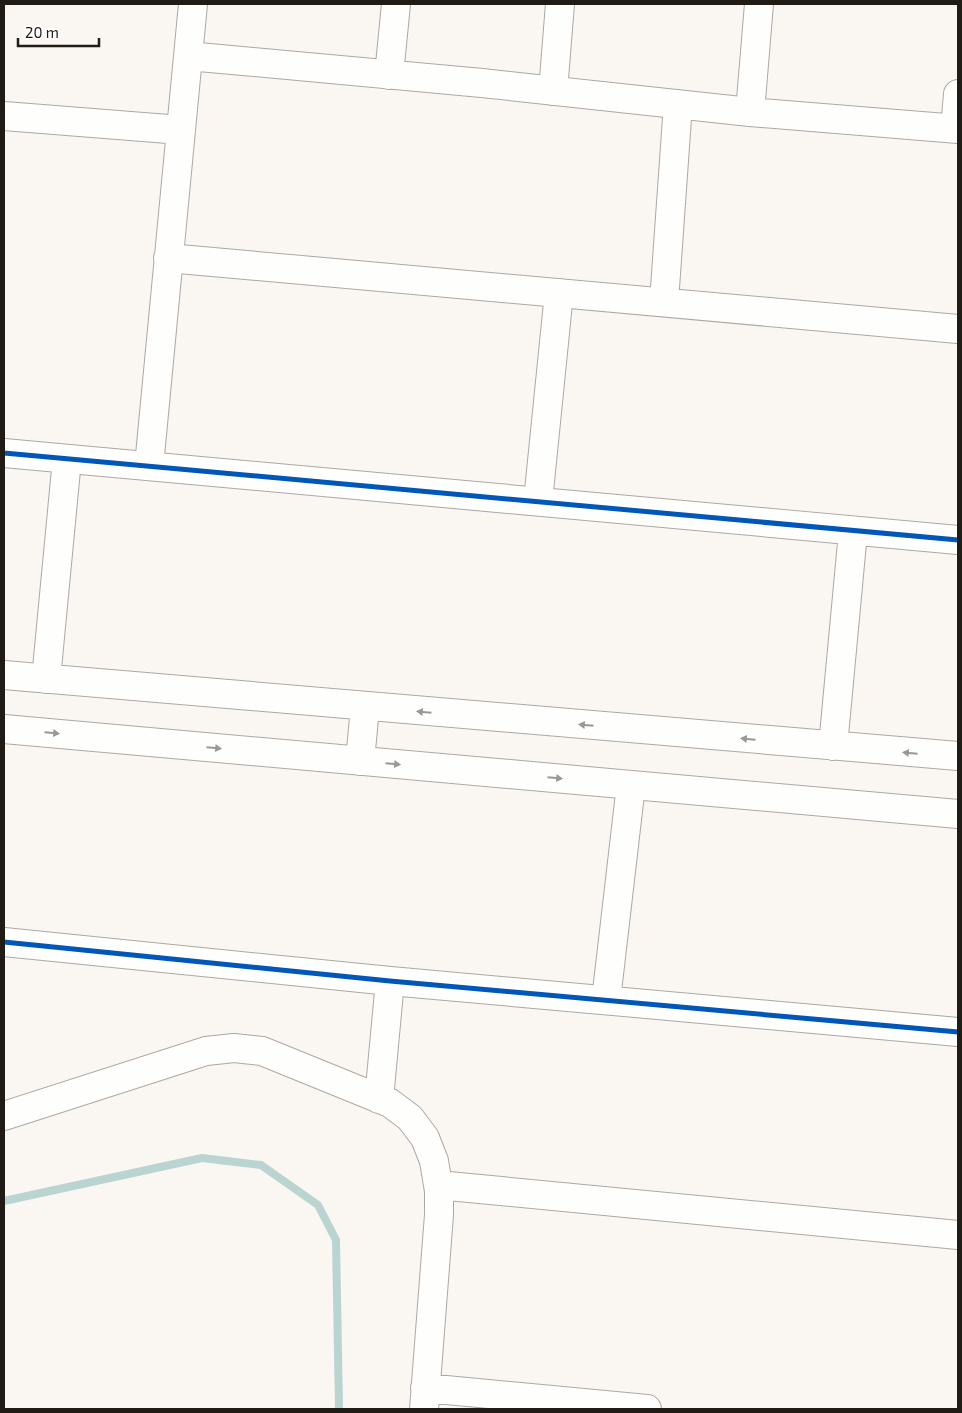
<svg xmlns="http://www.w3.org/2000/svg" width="962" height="1413" viewBox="0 0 962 1413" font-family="'Exo 2',sans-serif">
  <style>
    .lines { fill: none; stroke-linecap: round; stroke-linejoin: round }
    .stream { stroke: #bad4d2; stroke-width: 8 }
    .minor-casing { stroke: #ada8a3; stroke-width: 30 }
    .minor { stroke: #fefefd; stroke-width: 28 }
    .cycleway-casing { stroke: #fff; stroke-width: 8 }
    .cycleway { stroke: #0057b8; stroke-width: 5 }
    .oneway { fill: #9a9894 }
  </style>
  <rect width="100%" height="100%" fill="#faf6f2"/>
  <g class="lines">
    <path class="stream" d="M 4,1201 L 202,1158 L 261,1165 L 318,1205 L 336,1240 L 339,1409"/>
    <g class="minor-casing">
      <path id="minor" d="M 188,56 L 482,83 L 750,112 L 958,129
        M 389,75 L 396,4
        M 553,91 L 560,4
        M 750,112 L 759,4
        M 4,116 L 181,130
        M 955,128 L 958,94
        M 168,258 L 958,329
        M 664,302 L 678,104
        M 4,453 L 958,540
        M 149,466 L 193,4
        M 538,501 L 559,293
        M 4,675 L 958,756
        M 46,679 L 67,459
        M 4,729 L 958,814
        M 833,746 L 853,532
        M 360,761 L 365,707
        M 4,942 L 390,981 L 958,1032
        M 606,1000 L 631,785
        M 379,1099 L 390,981
        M 4,1116 L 206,1051 L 234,1048 L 262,1051 L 390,1103 L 410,1118 L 425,1138 L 434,1161 L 439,1191 L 439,1215 L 424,1409
        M 438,1185 L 958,1235
        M 425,1388 L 647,1409"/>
    </g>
    <use href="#minor" class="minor"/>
    <g class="cycleway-casing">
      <path id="cycleway" d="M 4,453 L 958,540
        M 4,942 L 390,981 L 958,1032"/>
    </g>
    <use href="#cycleway" class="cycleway"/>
  </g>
  <defs><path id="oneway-solid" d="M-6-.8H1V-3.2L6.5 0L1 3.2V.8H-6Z" transform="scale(1.25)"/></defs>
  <g class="oneway">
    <use href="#oneway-solid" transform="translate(424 712) rotate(-175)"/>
    <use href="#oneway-solid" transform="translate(586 725) rotate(-175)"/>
    <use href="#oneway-solid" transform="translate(52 733) rotate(5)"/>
    <use href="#oneway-solid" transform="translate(748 739) rotate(-175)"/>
    <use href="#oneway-solid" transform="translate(214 748) rotate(5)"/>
    <use href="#oneway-solid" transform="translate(910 753) rotate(-175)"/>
    <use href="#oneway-solid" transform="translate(393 764) rotate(5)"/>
    <use href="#oneway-solid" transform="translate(555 778) rotate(5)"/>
  </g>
  <rect width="962" height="1413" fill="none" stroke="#201b14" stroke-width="10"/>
  <path d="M18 38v8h81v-8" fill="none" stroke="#201b14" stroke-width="2.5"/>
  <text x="25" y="38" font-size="15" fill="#201b14" stroke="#ffffff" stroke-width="4" paint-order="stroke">20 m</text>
</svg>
